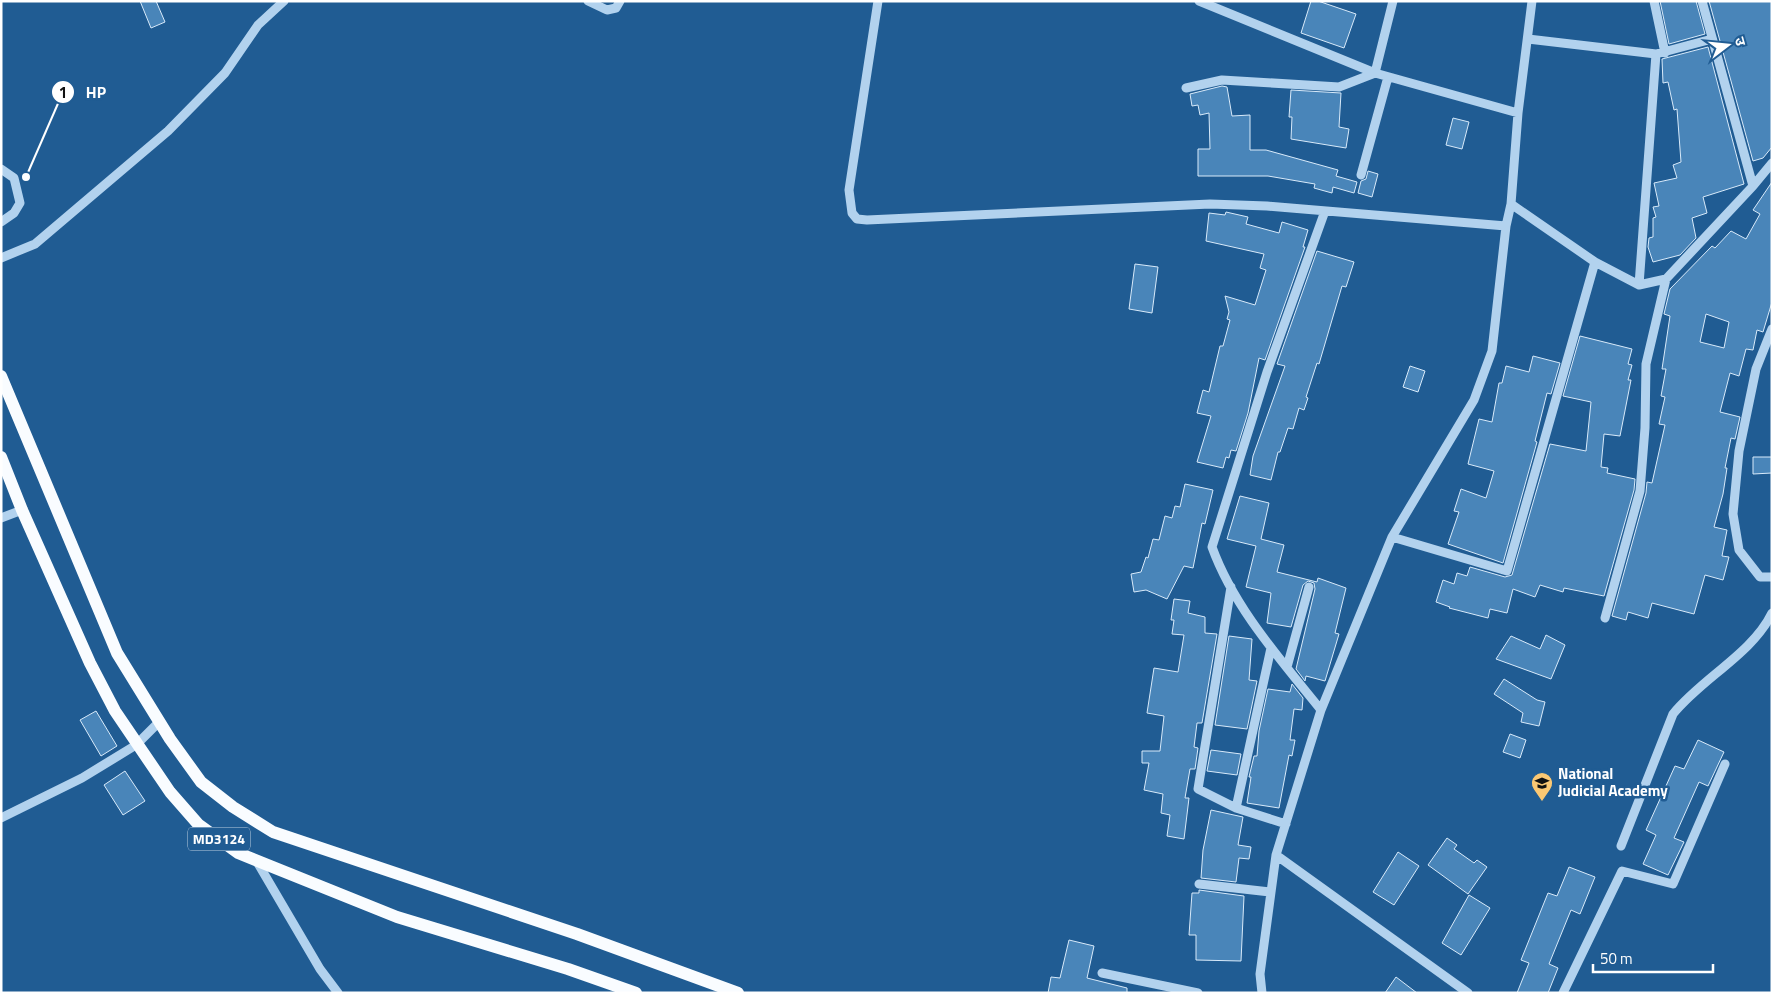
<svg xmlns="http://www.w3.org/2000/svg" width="1773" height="994" viewBox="0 0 1773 994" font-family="'Titillium Web','Noto Sans Devanagari',sans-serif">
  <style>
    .building { fill: #4985b9; stroke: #d8eafa; fill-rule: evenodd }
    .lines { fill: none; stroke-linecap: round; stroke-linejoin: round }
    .minor { stroke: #b2d2ee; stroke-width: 9 }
    .major { stroke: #f9fcff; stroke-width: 12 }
    .labels { text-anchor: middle; stroke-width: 5; stroke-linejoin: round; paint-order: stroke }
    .shield { fill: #205c93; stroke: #bccedf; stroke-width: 1 }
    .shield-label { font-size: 14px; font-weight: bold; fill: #fff }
    .poi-label { font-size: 15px; font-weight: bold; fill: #fff; stroke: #205c93; text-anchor: start }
    .leader { fill: none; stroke: #fff; stroke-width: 2 }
    .callout-dot { fill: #fff; stroke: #205c93; stroke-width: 2 }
    .mark-label { font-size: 15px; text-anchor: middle; font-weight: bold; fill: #111 }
    .callout-label { font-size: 16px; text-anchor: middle; font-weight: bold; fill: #fff; stroke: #205c93; stroke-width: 5; stroke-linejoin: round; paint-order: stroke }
  </style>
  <rect width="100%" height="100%" fill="#205c93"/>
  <path class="building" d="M 140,1 L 156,1 L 165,22 L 151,28 Z
    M 1311,1 L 1318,1 L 1356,14 L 1344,48 L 1301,33 Z
    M 1660,1 L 1696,1 L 1705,34 L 1669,44 Z
    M 1709,1 L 1772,1 L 1772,147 L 1763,158 L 1753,161 Z
    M 1708,47 L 1744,184 L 1703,197 L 1707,213 L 1692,218 L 1696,238 L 1680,255 L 1653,262 L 1648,247 L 1649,238 L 1653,237 L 1653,218 L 1656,217 L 1653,207 L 1659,206 L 1654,183 L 1677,178 L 1673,165 L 1681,162 L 1677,109 L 1674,110 L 1668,82 L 1663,83 L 1662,59 Z
    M 1222,86 L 1227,87 L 1232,116 L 1250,115 L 1250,150 L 1266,150 L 1338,170 L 1336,176 L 1357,182 L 1354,193 L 1333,187 L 1332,193 L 1314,188 L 1315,184 L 1268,176 L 1198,176 L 1198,149 L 1210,149 L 1209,113 L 1200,115 L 1198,105 L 1192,106 L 1190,94 Z
    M 1291,90 L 1341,93 L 1339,127 L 1349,129 L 1346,148 L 1291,139 L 1292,117 L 1289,117 Z
    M 1453,118 L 1469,122 L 1462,149 L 1446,145 Z
    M 1368,171 L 1378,174 L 1372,197 L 1358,193 L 1361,181 L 1366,179 Z
    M 1772,182 L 1772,302 L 1763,332 L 1757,330 L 1753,350 L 1746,349 L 1739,376 L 1730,373 L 1720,412 L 1740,417 L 1735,439 L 1731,438 L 1725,468 L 1727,468 L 1723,494 L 1714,527 L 1727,530 L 1722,556 L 1729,557 L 1723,580 L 1705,575 L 1694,614 L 1652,603 L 1648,618 L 1628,612 L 1626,620 L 1612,616 L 1646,493 L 1647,482 L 1652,483 L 1665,425 L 1659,424 L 1665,397 L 1661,396 L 1666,369 L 1662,369 L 1670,316 L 1664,314 L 1670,289 L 1712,246 L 1715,248 L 1731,231 L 1746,239 L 1760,214 L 1753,210 ZM 1706,314 L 1729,322 L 1724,348 L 1700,342 Z
    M 1226,212 L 1248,217 L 1246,224 L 1279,233 L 1282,222 L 1308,230 L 1303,247 L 1305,247 L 1265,360 L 1259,358 L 1248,413 L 1236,451 L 1231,450 L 1229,458 L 1226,457 L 1223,468 L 1197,462 L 1211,416 L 1197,413 L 1203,390 L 1209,392 L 1220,346 L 1223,346 L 1230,320 L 1227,319 L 1229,312 L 1225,296 L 1255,305 L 1266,270 L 1260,268 L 1264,254 L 1206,241 L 1209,213 L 1225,215 Z
    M 1317,251 L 1354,262 L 1346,287 L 1342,286 L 1319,364 L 1317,363 L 1306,397 L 1308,398 L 1304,410 L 1299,408 L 1293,429 L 1288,428 L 1280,452 L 1278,452 L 1271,480 L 1250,475 L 1253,456 L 1285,366 L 1277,364 Z
    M 1135,264 L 1158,267 L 1152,313 L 1129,309 Z
    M 1580,336 L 1632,349 L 1628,364 L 1632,365 L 1628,380 L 1631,380 L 1620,436 L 1604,434 L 1601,467 L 1608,468 L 1607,473 L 1635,479 L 1634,490 L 1604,596 L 1564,588 L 1563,592 L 1540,585 L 1535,597 L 1513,589 L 1507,613 L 1490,609 L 1488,618 L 1449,608 L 1450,607 L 1436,602 L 1443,580 L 1454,584 L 1457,573 L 1467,576 L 1470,567 L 1505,577 L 1512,575 L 1550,444 L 1586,451 L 1591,402 L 1563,396 Z
    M 1533,356 L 1560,363 L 1551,394 L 1547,393 L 1535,441 L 1537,442 L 1503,563 L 1448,544 L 1459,512 L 1454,511 L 1461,489 L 1486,498 L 1494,471 L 1468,464 L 1479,419 L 1492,422 L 1499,383 L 1502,383 L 1506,366 L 1529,372 Z
    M 1410,366 L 1425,371 L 1418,392 L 1403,387 Z
    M 1753,457 L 1772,457 L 1772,473 L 1753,474 Z
    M 1185,484 L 1213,490 L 1205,524 L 1202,523 L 1193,568 L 1184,566 L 1167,599 L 1146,590 L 1134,592 L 1131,574 L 1141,572 L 1146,557 L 1148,558 L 1153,539 L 1159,540 L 1165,516 L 1172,518 L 1175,506 L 1180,507 Z
    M 1240,496 L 1269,503 L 1261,539 L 1284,545 L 1277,572 L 1317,582 L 1318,578 L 1346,588 L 1335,633 L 1339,634 L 1325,681 L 1306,676 L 1305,681 L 1296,669 L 1315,589 L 1314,583 L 1308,581 L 1303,585 L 1291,627 L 1267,623 L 1271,593 L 1246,587 L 1256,546 L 1227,539 Z
    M 1174,599 L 1190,601 L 1188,613 L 1205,617 L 1205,633 L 1217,634 L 1202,723 L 1197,723 L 1194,747 L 1198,748 L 1195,769 L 1190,769 L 1185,798 L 1189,798 L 1184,839 L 1167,836 L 1170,815 L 1161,813 L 1163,794 L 1144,790 L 1149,763 L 1142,763 L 1142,751 L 1160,751 L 1164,716 L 1147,713 L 1154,668 L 1178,672 L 1184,635 L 1172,634 L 1174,620 L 1171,620 Z
    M 1546,635 L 1565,645 L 1551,679 L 1496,659 L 1511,636 L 1540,649 Z
    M 1229,636 L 1252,639 L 1249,680 L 1257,681 L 1247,729 L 1215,725 Z
    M 1504,679 L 1537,700 L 1545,702 L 1539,726 L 1521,722 L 1523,713 L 1494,694 Z
    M 1292,684 L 1303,698 L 1302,710 L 1294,709 L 1290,740 L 1295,740 L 1292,756 L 1289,755 L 1279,808 L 1247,803 L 1251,777 L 1249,777 L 1254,756 L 1257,756 L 1259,731 L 1268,689 L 1290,692 Z
    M 96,711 L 117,746 L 101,756 L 80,720 Z
    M 1510,734 L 1526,740 L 1520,758 L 1503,752 Z
    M 1698,740 L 1724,752 L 1708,786 L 1699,782 L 1674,838 L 1684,842 L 1668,875 L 1643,864 L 1656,835 L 1646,830 L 1675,766 L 1684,769 Z
    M 1211,750 L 1241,754 L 1237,775 L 1207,771 Z
    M 125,771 L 145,801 L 123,815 L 104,785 Z
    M 1211,810 L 1243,817 L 1238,845 L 1251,847 L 1249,859 L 1239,858 L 1236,882 L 1201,878 L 1203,850 Z
    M 1447,838 L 1457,845 L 1454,849 L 1474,863 L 1477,860 L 1487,867 L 1468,894 L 1428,865 Z
    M 1398,852 L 1419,866 L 1394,905 L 1373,892 Z
    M 1569,867 L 1595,877 L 1580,914 L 1571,910 L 1549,964 L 1558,968 L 1548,993 L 1517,993 L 1529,963 L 1521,960 L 1548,893 L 1557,896 Z
    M 1199,890 L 1244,896 L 1241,961 L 1196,960 L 1196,935 L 1189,935 L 1192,893 L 1199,893 Z
    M 1469,895 L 1490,908 L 1461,955 L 1442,943 Z
    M 1069,940 L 1094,946 L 1087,978 L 1127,988 L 1127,993 L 1048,993 L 1051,977 L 1060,978 Z
    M 1396,977 L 1417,993 L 1385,993 Z"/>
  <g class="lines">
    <path class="minor" d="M 588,1 L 607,10 L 616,8 L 620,1
      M 878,1 L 849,190 L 852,213 L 857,219 L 867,220 L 1210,204 L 1267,206 L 1506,226
      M 1199,1 L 1375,73 L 1518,113
      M 1654,1 L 1665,53
      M 1702,1 L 1753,186
      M 1528,39 L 1656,54 L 1712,39
      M 1186,88 L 1222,80 L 1339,87 L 1375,73 L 1393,1
      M 1,169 L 14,178 L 20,203 L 14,213 L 1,222
      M 1361,175 L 1388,77
      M 1511,204 L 1595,262 L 1639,285 L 1666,279 L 1753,186 L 1772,163
      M 1,258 L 35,244 L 168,131 L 225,73 L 258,25 L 284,1
      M 1639,285 L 1656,54
      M 1772,329 L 1756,369 L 1739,451 L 1733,514 L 1739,550 L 1760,577 L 1772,577
      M 1,518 L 22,510
      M 1392,537 L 1507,571 L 1595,262
      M 1231,587 L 1198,789 L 1236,808 L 1286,824
      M 1605,618 L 1640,491 L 1645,428 L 1646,364 L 1666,279
      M 1287,667 L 1309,587
      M 1321,710 C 1281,660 1234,608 1212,547 L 1267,372 L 1325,211
      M 1236,808 L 1271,648
      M 1,818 L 82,778 L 136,745 L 159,722
      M 1621,846 L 1673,714 C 1702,678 1752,654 1772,613
      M 1276,855 L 1468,993
      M 256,860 L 320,969 L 338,993
      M 1199,884 L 1270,892
      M 1102,973 L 1198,993
      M 1262,993 L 1260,974 L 1276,855 L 1321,710 L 1392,537 L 1474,400 L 1492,351 L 1506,226 L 1511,204 L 1518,113 L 1532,1
      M 1563,993 L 1622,871 L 1673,884 L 1725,764"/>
    <path class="major" d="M 1,376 L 117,653 L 170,739 L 201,782 L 233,807 L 273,832 L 577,934 L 738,993
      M 1,457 L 22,510 L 90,663 L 115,711 L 170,792 L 198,824 L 238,853 L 397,917 L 568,969 L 636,993"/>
  </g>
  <defs>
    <g id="university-pin" transform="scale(1.125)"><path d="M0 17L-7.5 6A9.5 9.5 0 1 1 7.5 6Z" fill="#fbc873" stroke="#205c93"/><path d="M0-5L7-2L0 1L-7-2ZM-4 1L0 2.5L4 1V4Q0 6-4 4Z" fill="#111"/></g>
  </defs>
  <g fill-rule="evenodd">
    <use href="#university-pin" x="1542" y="783"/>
  </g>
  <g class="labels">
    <rect class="shield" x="188" y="827.5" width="62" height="23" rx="4"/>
    <g class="shield-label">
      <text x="219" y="844">MD3124</text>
    </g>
    <g class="poi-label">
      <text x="1558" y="779">National<tspan x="1558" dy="17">Judicial Academy</tspan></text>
    </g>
  </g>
  <path class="leader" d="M26 177L63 92"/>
  <g class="callout-dot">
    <circle cx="26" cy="177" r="5"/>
    <circle cx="63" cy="92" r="12"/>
  </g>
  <g class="mark-label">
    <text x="63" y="98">1</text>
  </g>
  <g class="callout-label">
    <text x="96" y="98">HP</text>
  </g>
  <rect width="1773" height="994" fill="none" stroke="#ffffff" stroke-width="5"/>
  <g transform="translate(1728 45) rotate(74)" stroke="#205c93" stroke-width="4" paint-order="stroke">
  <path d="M0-4L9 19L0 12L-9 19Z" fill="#ffffff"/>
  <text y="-8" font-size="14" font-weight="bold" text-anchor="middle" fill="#ffffff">उ</text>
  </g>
  <path d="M1593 964v8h120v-8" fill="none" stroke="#ffffff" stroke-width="2.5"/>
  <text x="1600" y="964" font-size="15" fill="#ffffff" stroke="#205c93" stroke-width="4" paint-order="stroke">50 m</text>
</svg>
